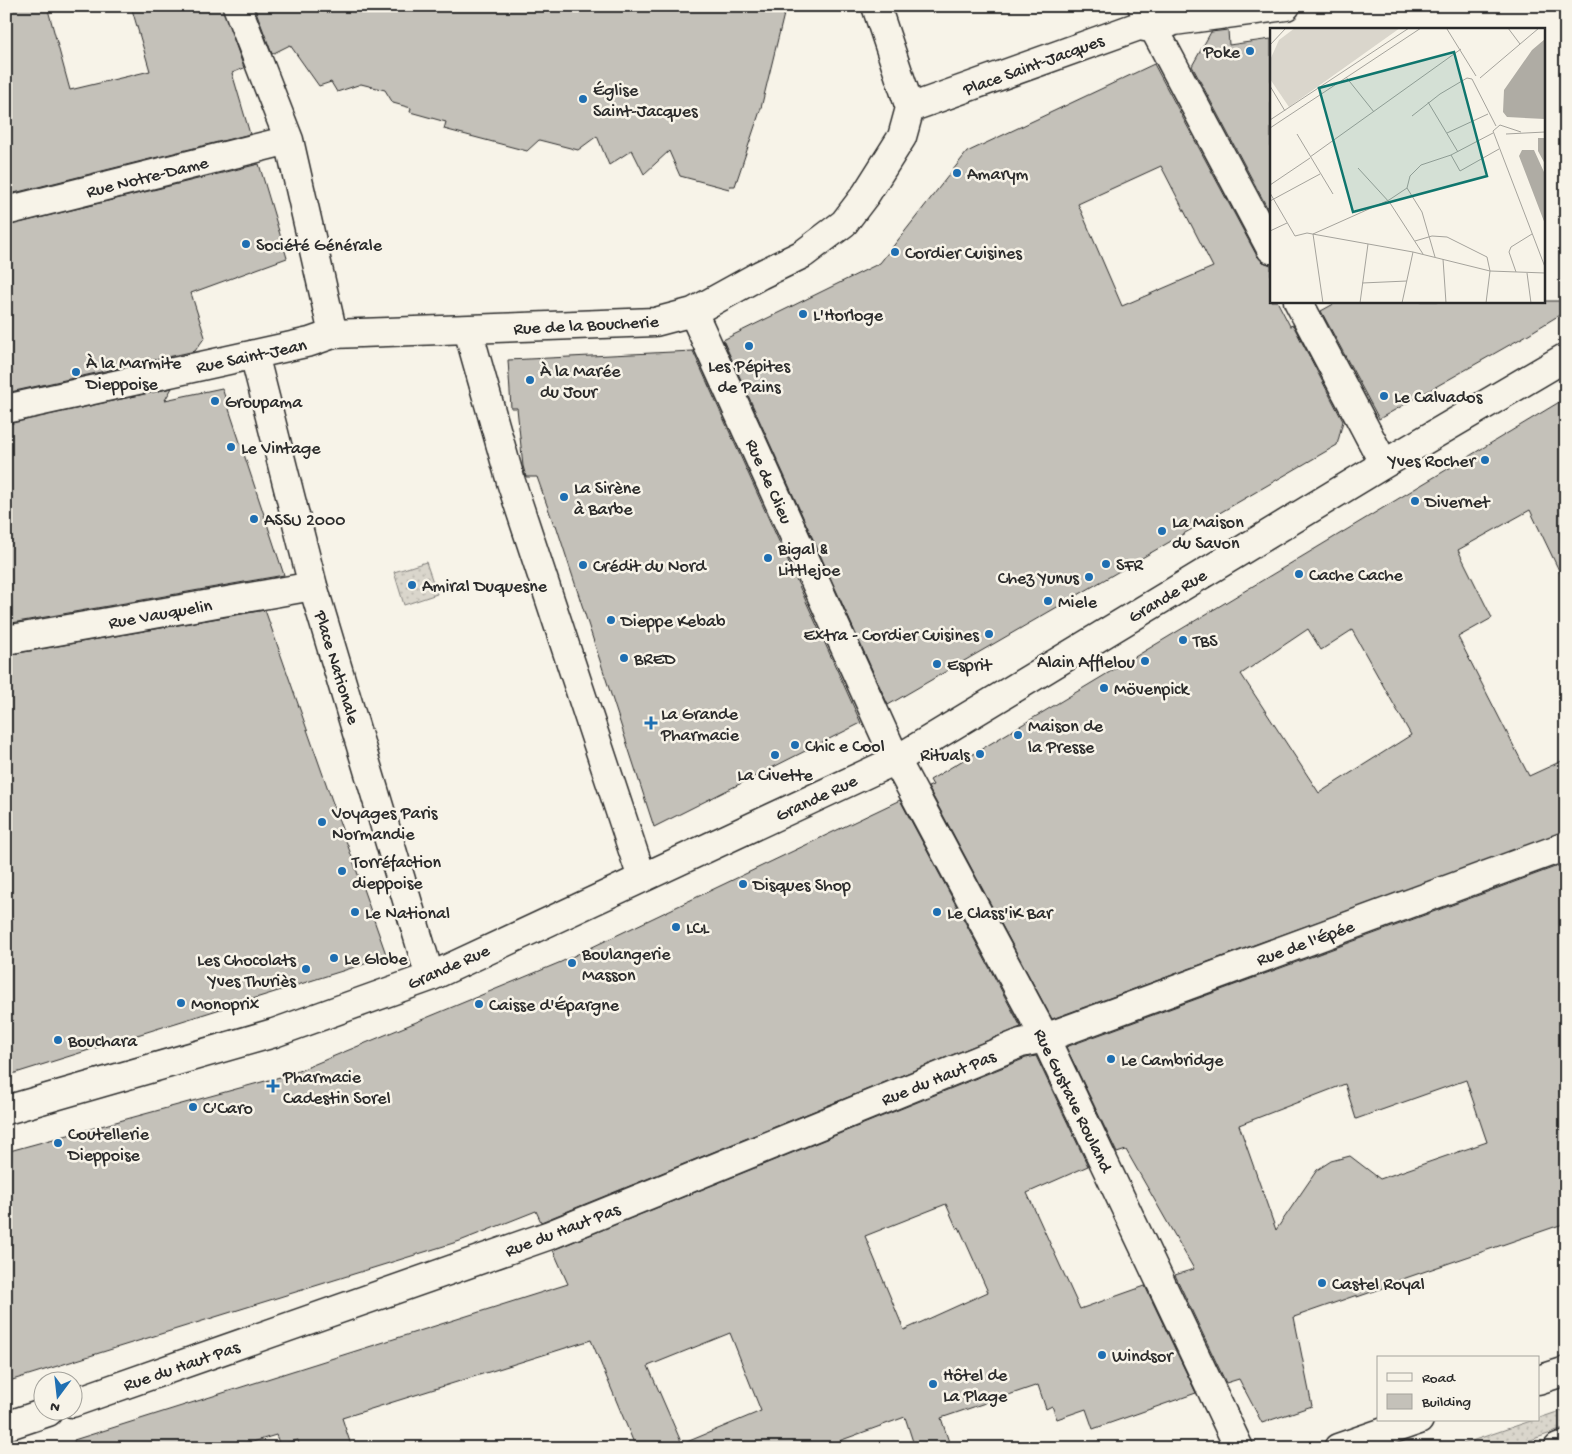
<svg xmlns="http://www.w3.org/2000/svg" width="1572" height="1454" viewBox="0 0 1572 1454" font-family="'Gochi Hand',sans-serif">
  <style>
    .green { fill: url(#green-dots); stroke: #82807c }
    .building { fill: #c4c1b9; stroke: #2b2b2b; fill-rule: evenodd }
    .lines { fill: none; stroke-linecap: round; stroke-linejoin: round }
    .minor-casing { stroke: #2b2b2b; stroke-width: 31 }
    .minor { stroke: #f7f3e8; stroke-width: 28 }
    .poi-dot { fill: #1f6fb2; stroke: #f7f3e8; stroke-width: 2 }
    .labels { text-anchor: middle; stroke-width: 5; stroke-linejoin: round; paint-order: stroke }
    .poi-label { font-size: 18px; fill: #2b2b2b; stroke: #f7f3e8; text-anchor: start }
    .street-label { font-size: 18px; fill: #2b2b2b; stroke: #f7f3e8 }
    .inset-road { fill: none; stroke: #a5a39c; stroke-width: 1 }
    .view { fill: #0f766e; fill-opacity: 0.15; stroke: #0f766e; stroke-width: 2.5 }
    .inset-edge { fill: none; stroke: #2b2b2b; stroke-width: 2.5 }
  </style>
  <defs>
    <pattern id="green-dots" width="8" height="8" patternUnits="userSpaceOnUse" patternTransform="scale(1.25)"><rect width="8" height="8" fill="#dad6cc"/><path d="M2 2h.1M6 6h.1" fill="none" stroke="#bbb8af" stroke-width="1.8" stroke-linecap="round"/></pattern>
  </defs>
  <rect width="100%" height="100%" fill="#f7f3e8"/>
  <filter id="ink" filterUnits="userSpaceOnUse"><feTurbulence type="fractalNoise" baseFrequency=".02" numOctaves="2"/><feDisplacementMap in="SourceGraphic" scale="10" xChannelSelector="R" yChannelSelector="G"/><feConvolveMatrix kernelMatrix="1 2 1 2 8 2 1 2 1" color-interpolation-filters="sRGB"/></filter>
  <g filter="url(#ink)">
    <path class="green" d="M 426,562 L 437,594 L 404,605 L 394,572 Z
      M 1566,1409 L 1566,1428 L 1507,1448 L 1451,1448 Z"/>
    <path class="building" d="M 6,6 L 47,6 L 70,90 L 150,71 L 131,6 L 222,6 L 244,68 L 232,73 L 250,134 L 6,195 Z
      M 254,6 L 786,6 L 761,108 L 735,186 L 730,186 L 729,189 L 680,176 L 669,151 L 644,174 L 632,150 L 609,165 L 597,136 L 578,150 L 539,140 L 527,151 L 444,129 L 446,122 L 410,112 L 411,108 L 393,103 L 385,90 L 361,84 L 337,92 L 331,82 L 319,86 L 290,45 L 272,54 Z
      M 1228,30 L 1229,45 L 1271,39 L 1271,215 L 1192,66 L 1211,32 Z
      M 1154,64 L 1257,256 L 1263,262 L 1271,265 L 1271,301 L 1277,301 L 1290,326 L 1293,325 L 1343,421 L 1337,445 L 888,705 L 723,340 L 880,263 L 967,152 ZM 1161,166 L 1213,267 L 1122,306 L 1078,204 Z
      M 259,164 L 287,258 L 191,293 L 205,337 L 195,351 L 6,393 L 6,226 Z
      M 1339,301 L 1566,301 L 1566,311 L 1527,335 L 1379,419 L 1321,311 Z
      M 693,351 L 861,723 L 654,827 L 556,525 L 554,525 L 537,477 L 526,477 L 523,466 L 517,408 L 511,408 L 508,360 Z
      M 172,388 L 165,400 L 222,388 L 284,575 L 6,624 L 6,424 Z
      M 1566,398 L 1566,585 L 1530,510 L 1458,550 L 1492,618 L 1458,637 L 1529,776 L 1566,759 L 1566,831 L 1052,1019 L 928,787 L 933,785 L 930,780 ZM 1308,629 L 1321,650 L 1352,630 L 1411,735 L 1319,793 L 1241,674 Z
      M 265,610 L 387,957 L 6,1076 L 6,655 Z
      M 900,800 L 1021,1027 L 541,1222 L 536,1211 L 460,1241 L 6,1382 L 6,1152 L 291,1074 L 561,962 Z
      M 1566,863 L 1566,1223 L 1394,1282 L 1395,1284 L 1357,1297 L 1357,1295 L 1294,1317 L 1312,1406 L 1262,1423 L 1239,1379 L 1226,1383 L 1175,1275 L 1194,1269 L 1126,1150 L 1117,1153 L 1066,1047 ZM 1466,1080 L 1487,1142 L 1380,1179 L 1350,1156 L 1331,1161 L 1317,1170 L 1276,1230 L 1239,1125 L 1345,1084 L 1356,1119 Z
      M 1036,1056 L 1088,1166 L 1027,1193 L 1080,1309 L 1145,1286 L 1196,1393 L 1093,1429 L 1086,1409 L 1057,1419 L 1052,1406 L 1046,1409 L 1038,1385 L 941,1418 L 951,1448 L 915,1448 L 905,1417 L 820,1448 L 636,1448 L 591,1340 L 342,1418 L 352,1448 L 300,1448 L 298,1440 L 280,1445 L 276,1435 L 233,1448 L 75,1448 L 74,1440 L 568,1284 L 553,1250 L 1026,1058 ZM 946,1204 L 957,1229 L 959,1227 L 988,1292 L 904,1330 L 865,1236 ZM 730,1333 L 761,1411 L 682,1444 L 648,1366 Z"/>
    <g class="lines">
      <g class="minor-casing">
        <path id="minor" d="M 237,6 L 289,140 L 333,334
          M 876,6 L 910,108
          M 1142,6 L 1271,249
          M 1156,29 L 1174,21 L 1286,6
          M 910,108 L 1139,26 L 1156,29
          M 6,211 L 289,140
          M 1298,301 L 1384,464
          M 693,312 L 896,760 L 1045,1038 L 1239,1448
          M 468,330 L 511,482 L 642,878
          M 254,354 L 313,586 L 430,977
          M 6,409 L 310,342 L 333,334 L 655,322 L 693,312 L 760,275 L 803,254 L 844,223 L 866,194 L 902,137 L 910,108
          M 6,640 L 313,586
          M 6,1110 L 274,1033 L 430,977 L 896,760 L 1384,464 L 1566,357
          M 1538,1380 L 1566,1371
          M 72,1403 L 550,1235 L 1021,1043 L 1045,1038 L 1566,846
          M 6,1426 L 48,1412
          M 1338,1448 L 1419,1420
          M 1558,1448 L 1566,1445"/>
      </g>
      <use href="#minor" class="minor"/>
    </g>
  </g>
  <g class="poi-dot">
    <circle cx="1250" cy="51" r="5"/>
    <circle cx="583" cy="99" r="5"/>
    <circle cx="957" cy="173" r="5"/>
    <circle cx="246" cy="244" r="5"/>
    <circle cx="895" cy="252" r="5"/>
    <circle cx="803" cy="314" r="5"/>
    <circle cx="749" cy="346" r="5"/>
    <circle cx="76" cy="372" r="5"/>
    <circle cx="530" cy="380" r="5"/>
    <circle cx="1384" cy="396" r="5"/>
    <circle cx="215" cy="401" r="5"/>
    <circle cx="231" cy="447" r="5"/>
    <circle cx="1485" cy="460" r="5"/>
    <circle cx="564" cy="497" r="5"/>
    <circle cx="1415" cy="501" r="5"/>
    <circle cx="254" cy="519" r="5"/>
    <circle cx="1162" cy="531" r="5"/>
    <circle cx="768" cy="558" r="5"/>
    <circle cx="1106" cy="564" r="5"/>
    <circle cx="583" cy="565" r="5"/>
    <circle cx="1299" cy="574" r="5"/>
    <circle cx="1089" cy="577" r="5"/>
    <circle cx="412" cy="585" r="5"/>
    <circle cx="1048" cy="601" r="5"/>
    <circle cx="611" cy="620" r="5"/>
    <circle cx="989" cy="634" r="5"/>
    <circle cx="1183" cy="640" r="5"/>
    <circle cx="624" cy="658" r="5"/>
    <circle cx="1145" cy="661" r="5"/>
    <circle cx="937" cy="664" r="5"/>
    <circle cx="1104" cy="688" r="5"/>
    <path d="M648.5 715.5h5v5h5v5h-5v5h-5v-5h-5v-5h5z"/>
    <circle cx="1018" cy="735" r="5"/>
    <circle cx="795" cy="745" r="5"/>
    <circle cx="980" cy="754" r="5"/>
    <circle cx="775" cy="755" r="5"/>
    <circle cx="322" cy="822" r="5"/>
    <circle cx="342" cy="871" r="5"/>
    <circle cx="743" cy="884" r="5"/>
    <circle cx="355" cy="912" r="5"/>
    <circle cx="937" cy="912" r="5"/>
    <circle cx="676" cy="927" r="5"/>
    <circle cx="334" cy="958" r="5"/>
    <circle cx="572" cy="963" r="5"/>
    <circle cx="306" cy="969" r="5"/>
    <circle cx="181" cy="1003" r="5"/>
    <circle cx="479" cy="1004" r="5"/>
    <circle cx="58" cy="1040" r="5"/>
    <circle cx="1111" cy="1059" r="5"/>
    <path d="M270.5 1078.5h5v5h5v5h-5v5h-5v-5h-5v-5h5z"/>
    <circle cx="193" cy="1107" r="5"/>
    <circle cx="58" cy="1143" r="5"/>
    <circle cx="1322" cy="1283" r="5"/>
    <circle cx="1102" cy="1355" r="5"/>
    <circle cx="933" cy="1384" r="5"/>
  </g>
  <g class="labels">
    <g class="poi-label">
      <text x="1240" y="57" text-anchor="end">Poke</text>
      <text x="593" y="95">Église<tspan x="593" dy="21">Saint-Jacques</tspan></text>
      <text x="967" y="179">Amarym</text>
      <text x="256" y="250">Société Générale</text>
      <text x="905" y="258">Cordier Cuisines</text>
      <text x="813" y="320">L'Horloge</text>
      <text x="86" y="368">À la Marmite<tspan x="86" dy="21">Dieppoise</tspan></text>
      <text x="749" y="371" text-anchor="middle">Les Pépites<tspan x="749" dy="21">de Pains</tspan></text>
      <text x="540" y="376">À la Marée<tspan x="540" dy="21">du Jour</tspan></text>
      <text x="1394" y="402">Le Calvados</text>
      <text x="225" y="407">Groupama</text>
      <text x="241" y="453">Le Vintage</text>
      <text x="1475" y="466" text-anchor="end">Yves Rocher</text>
      <text x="574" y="493">La Sirène<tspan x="574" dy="21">à Barbe</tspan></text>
      <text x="1425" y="507">Divernet</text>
      <text x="264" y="525">ASSU 2000</text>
      <text x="1172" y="527">La Maison<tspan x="1172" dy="21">du Savon</tspan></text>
      <text x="778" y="554">Bigal &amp;<tspan x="778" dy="21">Littlejoe</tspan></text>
      <text x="1116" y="570">SFR</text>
      <text x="593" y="571">Crédit du Nord</text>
      <text x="1309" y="580">Cache Cache</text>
      <text x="1079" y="583" text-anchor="end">Chez Yunus</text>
      <text x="422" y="591">Amiral Duquesne</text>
      <text x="1058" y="607">Miele</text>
      <text x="621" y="626">Dieppe Kebab</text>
      <text x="979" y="640" text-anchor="end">Extra - Cordier Cuisines</text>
      <text x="1193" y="646">TBS</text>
      <text x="634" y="664">BRED</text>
      <text x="1135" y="667" text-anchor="end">Alain Afflelou</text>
      <text x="947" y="670">Esprit</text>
      <text x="1114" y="694">Mövenpick</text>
      <text x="661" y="719">La Grande<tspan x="661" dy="21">Pharmacie</tspan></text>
      <text x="1028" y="731">Maison de<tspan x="1028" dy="21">la Presse</tspan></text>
      <text x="805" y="751">Chic e Cool</text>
      <text x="970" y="760" text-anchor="end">Rituals</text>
      <text x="775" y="780" text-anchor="middle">La Civette</text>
      <text x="332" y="818">Voyages Paris<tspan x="332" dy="21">Normandie</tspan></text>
      <text x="352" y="867">Torréfaction<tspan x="352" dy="21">dieppoise</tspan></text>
      <text x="753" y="890">Disques Shop</text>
      <text x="365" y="918">Le National</text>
      <text x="947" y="918">Le Class'iK Bar</text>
      <text x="686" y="933">LCL</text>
      <text x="582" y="959">Boulangerie<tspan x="582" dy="21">Masson</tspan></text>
      <text x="344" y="964">Le Globe</text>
      <text x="296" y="965" text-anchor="end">Les Chocolats<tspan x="296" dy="21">Yves Thuriès</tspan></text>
      <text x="191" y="1009">Monoprix</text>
      <text x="489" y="1010">Caisse d'Épargne</text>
      <text x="68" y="1046">Bouchara</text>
      <text x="1121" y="1065">Le Cambridge</text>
      <text x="283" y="1082">Pharmacie<tspan x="283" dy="21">Cadestin Sorel</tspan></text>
      <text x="203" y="1113">C'Caro</text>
      <text x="68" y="1139">Coutellerie<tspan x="68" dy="21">Dieppoise</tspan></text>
      <text x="1332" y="1289">Castel Royal</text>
      <text x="1112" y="1361">Windsor</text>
      <text x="943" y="1380">Hôtel de<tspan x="943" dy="21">La Plage</tspan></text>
    </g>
    <g class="street-label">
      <text transform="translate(1033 64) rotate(-20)" y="6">Place Saint-Jacques</text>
      <text transform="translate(147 176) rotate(-14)" y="6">Rue Notre-Dame</text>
      <text transform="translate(586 324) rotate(-3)" y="6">Rue de la Boucherie</text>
      <text transform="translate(251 355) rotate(-12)" y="6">Rue Saint-Jean</text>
      <text transform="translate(770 481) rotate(66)" y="6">Rue de Clieu</text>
      <text transform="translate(1167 595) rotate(-31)" y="6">Grande Rue</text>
      <text transform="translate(160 613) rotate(-10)" y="6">Rue Vauquelin</text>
      <text transform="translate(338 667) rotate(73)" y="6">Place Nationale</text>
      <text transform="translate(816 797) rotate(-25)" y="6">Grande Rue</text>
      <text transform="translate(1305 942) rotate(-20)" y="6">Rue de l'Épée</text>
      <text transform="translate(448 966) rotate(-24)" y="6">Grande Rue</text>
      <text transform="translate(938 1077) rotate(-22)" y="6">Rue du Haut Pas</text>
      <text transform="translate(1074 1100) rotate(64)" y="6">Rue Gustave Rouland</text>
      <text transform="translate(562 1229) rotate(-21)" y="6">Rue du Haut Pas</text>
      <text transform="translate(181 1365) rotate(-19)" y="6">Rue du Haut Pas</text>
    </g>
  </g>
  <g transform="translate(1270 28)">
    <rect width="275" height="275" fill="#f7f3e8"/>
    <path d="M 25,0 L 130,0 L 19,79 L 0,51 L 0,32 L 9,12 Z" fill="#dad6cc"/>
    <path d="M 275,11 L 275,91 L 237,89 L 233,84 L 234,62 L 262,22 ZM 268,110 L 275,110 L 275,136 L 268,123 ZM 252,122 L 264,122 L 274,144 L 275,196 L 249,128 Z" fill="#afaca4"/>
    <path class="inset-road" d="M 238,0 L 250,16M 177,1 L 206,48M 0,17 L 16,0M 76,49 L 104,84M 210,50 L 269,0M 202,51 L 226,98M 0,58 L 15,83M 158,74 L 188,124M 142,88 L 170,66 L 197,50 L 202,51M 0,92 L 139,0M 0,100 L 151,0M 251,104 L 230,97 L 223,103 L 275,239M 177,105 L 218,86M 27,106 L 63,166M 236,106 L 275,104M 181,127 L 190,143 L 229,121M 40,129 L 191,21M 88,140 L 120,175 L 153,226M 0,157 L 40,130M 137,160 L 140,148 L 151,137 L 181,127 L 223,105M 137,160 L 152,184 L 165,229M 0,165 L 25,208 L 37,205 L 143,224 L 220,243 L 275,245M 0,173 L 50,146M 0,203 L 17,195M 43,206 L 119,172 L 137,160M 43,206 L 53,275M 145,213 L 162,208 L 177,209 L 217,229 L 220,243 L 216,275M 173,231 L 176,275M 246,244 L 239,224 L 241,219 L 262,206M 257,245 L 261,275M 92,255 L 137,253M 90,275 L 98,216M 132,275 L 143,224"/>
    <path class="view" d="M 184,24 L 217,148 L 83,184 L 49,60 Z"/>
    <rect width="275" height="275" class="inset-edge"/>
  </g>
  <rect width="1572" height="1454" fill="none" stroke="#f7f3e8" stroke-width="25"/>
  <rect x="12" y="12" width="1547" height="1429" fill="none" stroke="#2b2b2b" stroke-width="2" filter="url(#ink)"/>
  <rect x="1377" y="1356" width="162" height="65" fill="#f7f3e8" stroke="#a5a39c"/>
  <rect x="1387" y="1373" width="25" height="8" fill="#f7f3e8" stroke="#a5a39c"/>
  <text x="1422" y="1382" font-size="15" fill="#2b2b2b">Road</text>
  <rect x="1387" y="1394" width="25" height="15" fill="#c4c1b9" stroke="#a5a39c"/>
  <text x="1422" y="1406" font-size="15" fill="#2b2b2b">Building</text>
  <g transform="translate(58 1396) rotate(195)"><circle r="24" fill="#f7f3e8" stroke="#a5a39c"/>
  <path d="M0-4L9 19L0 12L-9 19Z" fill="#1f6fb2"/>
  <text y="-8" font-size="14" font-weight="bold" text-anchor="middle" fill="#2b2b2b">N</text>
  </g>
</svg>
